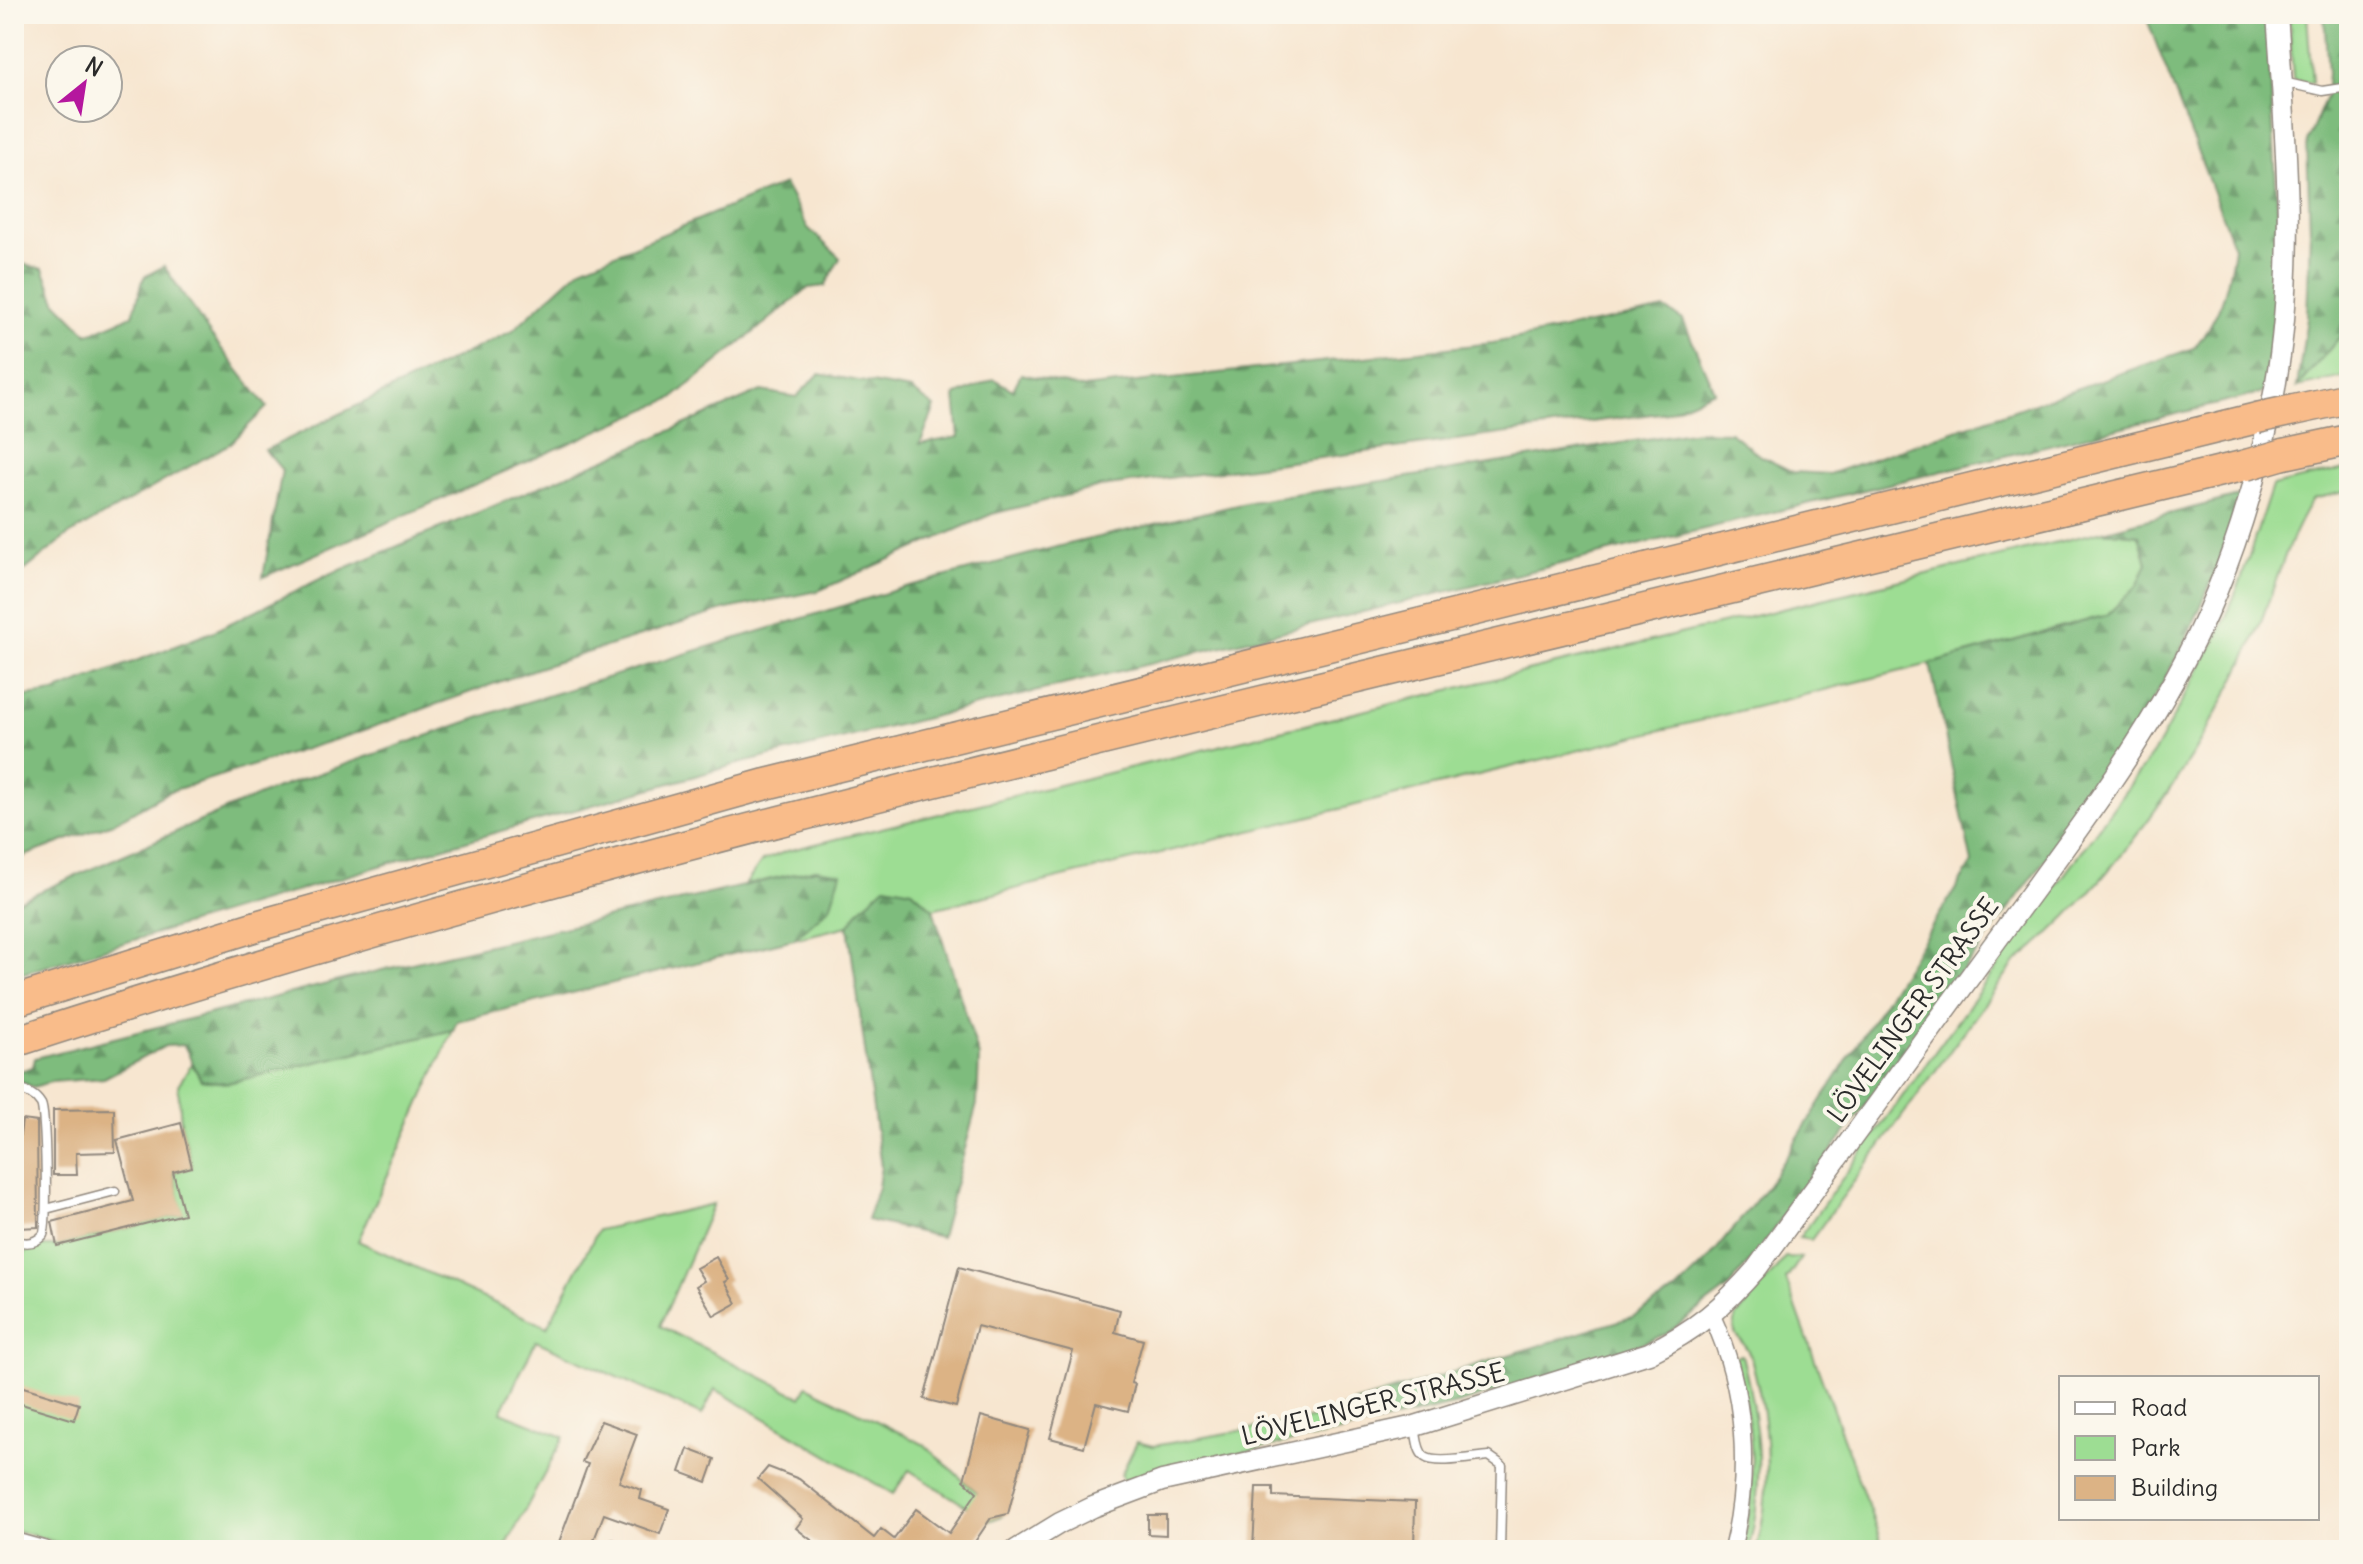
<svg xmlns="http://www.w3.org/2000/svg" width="2363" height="1564" viewBox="0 0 2363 1564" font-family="Delius,sans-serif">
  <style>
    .green { fill: #9ddd93; stroke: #64845f; stroke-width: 2 }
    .forest { fill: url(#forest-firs); stroke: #547454; stroke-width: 2 }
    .building { fill: #dcb385 }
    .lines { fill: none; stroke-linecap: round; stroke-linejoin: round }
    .service-casing { stroke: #91887e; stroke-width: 11 }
    .minor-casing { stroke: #91887e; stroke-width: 19 }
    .tertiary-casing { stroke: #91887e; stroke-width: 23 }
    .motorway-casing { stroke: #91887e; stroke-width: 33 }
    .service { stroke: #fff; stroke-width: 8 }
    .minor { stroke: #fff; stroke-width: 16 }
    .tertiary { stroke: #fff; stroke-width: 20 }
    .motorway { stroke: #f9bc8a; stroke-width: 30 }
    .motorway-bridge-casing { stroke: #91887e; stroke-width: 33; stroke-linecap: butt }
    .motorway-bridge { stroke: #f9bc8a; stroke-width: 30 }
    .labels { text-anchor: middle; stroke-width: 8; stroke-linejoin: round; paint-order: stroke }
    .street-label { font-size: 26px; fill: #2b2b2b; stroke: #fbf7ec }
  </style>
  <defs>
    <pattern id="forest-firs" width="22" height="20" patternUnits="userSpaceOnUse" patternTransform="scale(2)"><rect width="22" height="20" fill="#7ebc7d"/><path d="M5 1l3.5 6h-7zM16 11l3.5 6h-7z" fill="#679967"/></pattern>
  </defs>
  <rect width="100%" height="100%" fill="#fbf7ec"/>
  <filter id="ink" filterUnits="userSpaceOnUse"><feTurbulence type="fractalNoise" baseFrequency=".0125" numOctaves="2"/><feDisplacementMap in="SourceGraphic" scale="16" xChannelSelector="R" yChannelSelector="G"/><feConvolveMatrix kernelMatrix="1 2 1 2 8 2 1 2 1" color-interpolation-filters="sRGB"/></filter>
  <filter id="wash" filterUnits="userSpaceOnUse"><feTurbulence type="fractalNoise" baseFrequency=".006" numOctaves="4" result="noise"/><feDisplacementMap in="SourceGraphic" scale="32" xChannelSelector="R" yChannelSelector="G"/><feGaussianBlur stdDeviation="1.8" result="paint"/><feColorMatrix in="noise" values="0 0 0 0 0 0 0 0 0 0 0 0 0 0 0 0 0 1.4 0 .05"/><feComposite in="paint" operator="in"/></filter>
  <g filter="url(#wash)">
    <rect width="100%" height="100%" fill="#f7e6d0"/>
    <path class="green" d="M 2289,14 L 2307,14 L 2312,83 L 2293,80 Z
      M 2349,330 L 2349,376 L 2297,387 L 2344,332 Z
      M 2349,468 L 2349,491 L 2313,499 C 2283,545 2272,601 2249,650 C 2196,763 2111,886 2014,964 L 1811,1240 L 1799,1238 L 2156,749 L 2221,629 L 2241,580 L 2272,486 Z
      M 2103,531 L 2139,535 L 2147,563 L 2138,585 L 2107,615 L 1930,664 L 933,909 L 912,890 L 862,907 L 848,926 L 794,939 L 810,923 L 816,869 L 745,885 L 762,861 L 787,851 Z
      M 453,1030 L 358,1241 L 547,1327 L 598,1230 L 713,1204 L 660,1326 L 801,1397 L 807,1386 L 925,1445 L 1002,1516 L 989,1521 L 909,1470 L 893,1494 L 715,1389 L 702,1415 L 536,1341 L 501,1412 L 564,1437 L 504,1550 L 83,1550 L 14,1530 L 14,1260 L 36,1246 L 57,1246 L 183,1214 L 173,1172 L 192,1167 L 181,1123 L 178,1085 L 192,1064 L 201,1080 L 227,1083 Z
      M 1786,1257 L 1801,1258 L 1786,1280 L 1884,1550 L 1756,1550 C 1770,1499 1770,1443 1759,1391 C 1756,1379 1753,1360 1747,1349 C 1739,1335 1731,1339 1736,1317 Z
      M 1742,1355 C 1758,1419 1766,1485 1748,1550 L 1742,1550 C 1759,1485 1753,1421 1735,1357 Z
      M 1353,1403 L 1343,1414 L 1340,1432 L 1149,1472 L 1124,1482 L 1121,1475 L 1137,1442 L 1153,1446 L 1325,1416 Z"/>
    <path class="forest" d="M 2145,14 L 2267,14 L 2279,239 L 2274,317 L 2263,393 L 734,765 L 420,854 L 14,976 L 14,903 L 269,791 L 504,709 L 902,588 L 1060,546 L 1250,502 L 1697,431 L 1730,432 L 1760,456 L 1793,472 L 1829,474 L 2194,348 C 2221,315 2228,289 2234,247 Z
      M 2324,14 L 2349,14 L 2349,330 L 2344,332 L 2297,387 L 2307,318 L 2310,231 L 2307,142 L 2326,97 L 2328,73 Z
      M 784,184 L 808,228 L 840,258 L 825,286 L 808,288 L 673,398 L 263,577 L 282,470 L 265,450 L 512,331 L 581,268 Z
      M 14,262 L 43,269 L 57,303 L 88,334 L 133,315 L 144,277 L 164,266 L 210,334 L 267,407 L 231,443 L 67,536 L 24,571 L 14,573 Z
      M 1665,309 L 1683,320 L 1714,391 L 1667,412 L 1100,487 L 992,514 L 818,591 L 727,609 L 538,668 L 353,734 L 168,792 L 113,823 L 14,860 L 14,698 L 54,692 L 212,632 L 324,577 L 608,458 L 761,391 L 796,397 L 819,374 L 911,390 L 935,407 L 920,444 L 959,437 L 955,396 L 994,379 L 1013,390 L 1021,374 L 1082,388 L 1493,343 Z
      M 2239,496 C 2199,661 2089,800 1990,934 C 1912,1041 1833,1149 1754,1256 L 1728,1288 L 1666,1334 L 1610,1356 L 1457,1404 L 1340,1432 L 1343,1414 L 1353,1403 L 1632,1317 L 1676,1291 L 1708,1260 L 1766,1188 L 1972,863 L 1930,664 L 2107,615 L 2138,585 L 2147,563 L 2139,535 L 2103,531 Z
      M 816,869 L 841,873 L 830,907 L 794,939 L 457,1021 L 453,1030 L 227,1083 L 201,1080 L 184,1045 L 165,1046 L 104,1078 L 51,1082 L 33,1087 L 14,1079 L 14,1073 L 33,1067 L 35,1058 L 382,970 Z
      M 886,885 L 912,890 L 933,909 L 979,1057 L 977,1104 L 941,1237 L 867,1220 L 878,1187 L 881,1167 L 848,926 L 862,907 Z"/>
    <g id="blocks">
      <path class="building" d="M 114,1109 L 115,1152 L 76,1153 L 77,1175 L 53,1175 L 53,1110 Z
        M 22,1120 L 37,1122 L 38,1227 L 19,1228 L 16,1164 Z
        M 181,1123 L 192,1167 L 173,1172 L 184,1214 L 57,1246 L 52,1222 L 133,1201 L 117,1140 Z
        M 716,1257 L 729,1280 L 725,1282 L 737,1303 L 714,1316 L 696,1286 L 704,1281 L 696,1268 Z
        M 959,1267 L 1120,1310 L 1115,1332 L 1143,1340 L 1131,1383 L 1135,1384 L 1128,1411 L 1096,1403 L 1084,1447 L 1050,1438 L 1073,1351 L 977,1326 L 956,1407 L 924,1399 Z
        M 20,1386 L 79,1404 L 74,1420 L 15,1402 Z
        M 981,1416 L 1030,1430 L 1008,1514 L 991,1518 L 970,1549 L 972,1550 L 824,1550 L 796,1528 L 803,1519 L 758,1479 L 768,1467 L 799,1479 L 874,1538 L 881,1529 L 894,1539 L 916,1509 L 949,1533 L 977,1492 L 964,1480 Z
        M 601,1421 L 637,1434 L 619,1482 L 642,1490 L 640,1499 L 669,1509 L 660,1534 L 604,1514 L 590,1550 L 556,1550 L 588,1464 L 582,1462 Z
        M 688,1449 L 715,1459 L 707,1482 L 680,1472 Z
        M 1256,1487 L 1273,1487 L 1273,1496 L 1415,1502 L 1414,1550 L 1253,1550 Z
        M 1148,1515 L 1166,1515 L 1166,1535 L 1148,1534 Z"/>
    </g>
  </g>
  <g filter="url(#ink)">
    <use href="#blocks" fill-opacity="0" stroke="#91887e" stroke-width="2"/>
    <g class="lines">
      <g class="service-casing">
        <path id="service" d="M 2283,82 L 2322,91 L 2349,87
          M 14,1089 C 24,1090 35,1094 41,1104 C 46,1113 48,1228 43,1235 C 35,1244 24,1244 14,1240
          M 46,1209 L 115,1191
          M 1415,1427 C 1417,1436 1417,1451 1425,1457 C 1436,1465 1475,1457 1489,1456 L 1502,1465 L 1500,1550"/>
      </g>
      <g class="minor-casing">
        <path id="minor" d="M 1712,1316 C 1746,1389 1751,1473 1732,1550
          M 14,1541 L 46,1550
          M 612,1550 L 613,1548 L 619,1550"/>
      </g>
      <g class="tertiary-casing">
        <path id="tertiary" d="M 1016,1550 L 1060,1523 L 1093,1507 L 1162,1481 L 1415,1426 L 1649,1353 C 1696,1330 1723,1307 1757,1268 C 1835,1161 1913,1055 1991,948 C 2054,861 2122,775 2174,680 C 2224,590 2257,489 2275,388 C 2297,264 2286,139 2277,14"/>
      </g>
      <g class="motorway-casing">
        <path id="motorway" d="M 2294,410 L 2349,398
          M 2284,454 L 2349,440
          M 14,1001 L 260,925 L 766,784 L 2257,418
          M 14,1042 C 462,896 920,783 1378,673 C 1667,604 1957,534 2246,465"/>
      </g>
      <use href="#service" class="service"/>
      <use href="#minor" class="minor"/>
      <use href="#tertiary" class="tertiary"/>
      <use href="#motorway" class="motorway"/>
      <g class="motorway-bridge-casing">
        <path id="motorway-bridge" d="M 2257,418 L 2294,410
          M 2246,465 L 2284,454"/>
      </g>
      <use href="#motorway-bridge" class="motorway-bridge"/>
    </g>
  </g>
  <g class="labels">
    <g class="street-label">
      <text transform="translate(1913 1010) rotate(-54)" y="9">LÖVELINGER STRASSE</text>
      <text transform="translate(1373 1404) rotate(-14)" y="9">LÖVELINGER STRASSE</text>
    </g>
  </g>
  <rect width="2363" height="1564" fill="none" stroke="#fbf7ec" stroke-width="48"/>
  <rect x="2059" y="1376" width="260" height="144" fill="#fbf7ec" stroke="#a8a59f" stroke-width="2"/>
  <rect x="2075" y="1402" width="40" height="12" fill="#ffffff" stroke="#a8a59f" stroke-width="2"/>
  <text x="2131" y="1416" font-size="24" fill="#2b2b2b">Road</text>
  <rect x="2075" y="1436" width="40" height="24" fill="#9ddd93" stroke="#a8a59f" stroke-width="2"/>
  <text x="2131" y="1456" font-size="24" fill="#2b2b2b">Park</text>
  <rect x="2075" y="1476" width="40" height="24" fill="#dcb385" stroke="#a8a59f" stroke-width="2"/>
  <text x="2131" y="1496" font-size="24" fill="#2b2b2b">Building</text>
  <g transform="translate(84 84) rotate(30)"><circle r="38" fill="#fbf7ec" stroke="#a8a59f" stroke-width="2"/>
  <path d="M0-6L14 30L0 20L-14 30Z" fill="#b5179e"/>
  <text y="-12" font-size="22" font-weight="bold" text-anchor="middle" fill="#2b2b2b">N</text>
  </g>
</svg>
